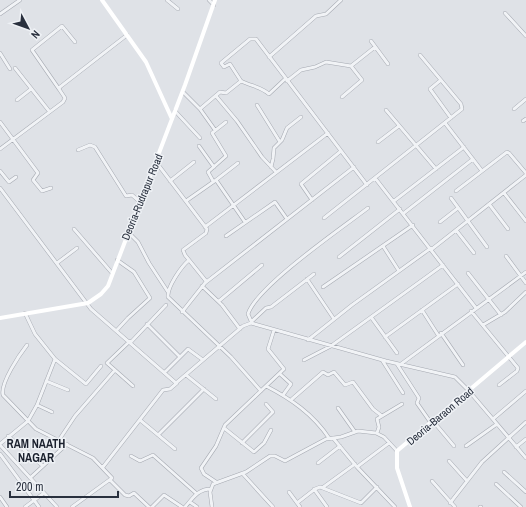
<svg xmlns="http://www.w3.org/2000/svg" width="526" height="507" viewBox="0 0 526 507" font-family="'Archivo Narrow',sans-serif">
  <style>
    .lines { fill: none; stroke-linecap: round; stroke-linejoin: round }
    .street-casing { stroke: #a5a9b1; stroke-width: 4 }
    .street { stroke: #f1f3f6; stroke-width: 3 }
    .secondary { stroke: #fff; stroke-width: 4 }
    .labels { text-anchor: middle; stroke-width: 3; stroke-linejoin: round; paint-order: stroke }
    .street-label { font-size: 11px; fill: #29303e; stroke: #eef1f5 }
    .neighbourhood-label { font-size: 12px; font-weight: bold; fill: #1b212e; stroke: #eef1f5 }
  </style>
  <rect width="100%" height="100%" fill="#dfe2e7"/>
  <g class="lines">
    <g class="street-casing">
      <path id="street" d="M 167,0 L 178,9
        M 209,0 L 214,5
        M 505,13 L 526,36
        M 0,14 L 20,0
        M 371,41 L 388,64
        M 0,53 L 10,69
        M 269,57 L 316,16 L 326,14 L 341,0
        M 15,68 L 49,111
        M 441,80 L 430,89 L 451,118
        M 241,81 C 251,86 261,87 269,94 L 285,79
        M 287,81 L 301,70 L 315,67 L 326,62 L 351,66 L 375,47
        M 59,89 L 32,50 L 62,26 L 75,42
        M 183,92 L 200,109 L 215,130
        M 216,96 L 237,121 L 262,157 L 276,172
        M 342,97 L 362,80 L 351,66
        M 17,100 L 31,89
        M 257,105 L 280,142
        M 200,109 L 220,92 L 226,93 L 241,81 L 230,64 L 224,67 L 221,63 L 250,39 L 256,39 L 367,185
        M 514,109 L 526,99
        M 386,110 L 436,169
        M 175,111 L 200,138
        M 523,121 L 526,119
        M 0,122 L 38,173 L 33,180 L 42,191 L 51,188
        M 445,123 L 482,171
        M 378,142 L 399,126
        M 199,146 L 214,167
        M 0,149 L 63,102 L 65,98 L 59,89 L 60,87 L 127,35
        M 78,150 L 90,145 L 95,147 L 126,196 L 132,195 L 140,202
        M 156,162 L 207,229 L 206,233 L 183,250 L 185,255 L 206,281
        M 271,167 L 273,159 L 274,148 L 282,140 L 287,128 L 301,117
        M 0,171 L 9,182 L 16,177
        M 375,178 L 476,308
        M 216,180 L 238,163
        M 170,181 L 194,162
        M 213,181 L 208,172 L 226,156 L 212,133 L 226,122
        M 0,188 L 91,309 L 176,383 L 243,326 L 251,323 L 386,361 L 455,377 L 469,391 L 526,458
        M 456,191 L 507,152 L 509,153 L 526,173
        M 504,193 L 526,221
        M 451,198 L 487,247
        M 312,200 L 301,184 L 341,151
        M 186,201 L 216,180 L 245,222
        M 394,201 L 464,147
        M 489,204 L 508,229
        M 404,213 L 473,159
        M 324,218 L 462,109 L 461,104 L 420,55
        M 440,222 L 458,208
        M 205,227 L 328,133
        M 74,229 L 112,273
        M 456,230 L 474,253
        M 128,232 L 138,242 L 149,263 L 168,292
        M 226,236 L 275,202 L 287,219
        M 383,246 L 399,271
        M 432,249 L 526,175
        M 506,256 L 526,283
        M 339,257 L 400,209
        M 117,260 L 134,272 L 150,298 L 128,318 L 117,330
        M 189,260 C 181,267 167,287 168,297 L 231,357 L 261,391
        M 57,263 L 77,248
        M 468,273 L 501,315
        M 307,279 L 334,319
        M 202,286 L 222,305 L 240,329
        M 323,287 L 413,225
        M 219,301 L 262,265
        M 422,310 L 438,335
        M 471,311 L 518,368 L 517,371 L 499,385
        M 182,312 L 205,283 L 354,167
        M 371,317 L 397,353
        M 251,321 L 248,314 C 256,287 343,227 368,208
        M 251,322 L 266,308 L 271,307 L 314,274
        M 147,324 L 180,357
        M 483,325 L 505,312 L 526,292
        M 441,333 L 463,365
        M 385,337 L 458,284
        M 308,340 L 352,305 L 431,248
        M 130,341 L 107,363 L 133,386
        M 131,342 L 166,305
        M 27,345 C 20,354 0,383 3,395 L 36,429 L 93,458 L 112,478 L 72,507
        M 55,359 L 86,384 L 101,366
        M 304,360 L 331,346 L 443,265
        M 382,360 L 403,393
        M 397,364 L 419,398 L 417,403 L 431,423
        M 401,364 L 526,272
        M 165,372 L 188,349 L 203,360
        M 280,374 L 291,384 L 283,395
        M 186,375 L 216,399
        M 46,381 L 68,390
        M 266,386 L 284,369 L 268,349 L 274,330
        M 292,399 L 323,372 L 328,375 L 334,372 L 345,385 L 353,382 L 373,409 L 382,416
        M 37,405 L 52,412
        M 338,408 L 355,432
        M 493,419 L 526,391
        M 140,420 L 175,449
        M 433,421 L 454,446
        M 224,428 L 254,452 L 264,443 L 271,430
        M 377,433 L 379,427 L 377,419 L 402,404
        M 158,435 L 204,389
        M 8,436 L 43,466
        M 333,438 L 357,467 L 395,507
        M 59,440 L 75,416 L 115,370
        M 242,443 L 273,412 L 266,404
        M 0,444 L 28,421 L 37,405 L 55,359 L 35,334 L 25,313
        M 0,445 L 57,507
        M 466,446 L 497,424
        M 516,447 L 526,439
        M 0,454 L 39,507
        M 131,456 L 140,461 L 153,455 L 197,494
        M 449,461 L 467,481
        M 318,463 L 340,446
        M 103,467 L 163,390 L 170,389 L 177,383
        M 357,467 L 389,443
        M 504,472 L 526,492
        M 242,473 L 273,507
        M 30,478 L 67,444
        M 110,480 L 125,495 L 129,496 L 134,493 L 149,507
        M 432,481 L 455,507
        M 216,482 L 204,474 L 201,468 L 216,446 L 225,425 L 266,386 C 291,399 313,414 329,438
        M 496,484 L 521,507
        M 322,488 L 355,464
        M 314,489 L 327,507
        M 289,492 L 300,507
        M 0,497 L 7,507
        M 190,502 L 197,507
        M 297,503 L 315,489 L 320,487 L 361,503 L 377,487
        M 450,503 L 482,462 L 526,422
        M 25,507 L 44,493
        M 152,507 L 164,495 L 182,507
        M 185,507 C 193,498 198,489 211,489
        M 212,507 L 210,492 L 213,484 L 246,472 L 270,456 L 275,456 L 285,461 L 326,439 L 341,437 L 358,431 L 376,433 L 384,437 L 397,451
        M 480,507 L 481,507"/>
    </g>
    <use href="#street" class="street"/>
    <path class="secondary" d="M 102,0 L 146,62 L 172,119
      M 0,318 L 88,303 L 101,294 L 108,286 L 185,85 L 215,0
      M 410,507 L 397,468 L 397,451 L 526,342"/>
  </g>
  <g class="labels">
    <g class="street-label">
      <text transform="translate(142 197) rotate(-68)" y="4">Deoria-Rudrapur Road</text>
      <text transform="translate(440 416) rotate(-40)" y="4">Deoria-Baraon Road</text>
    </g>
    <g class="neighbourhood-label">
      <text x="36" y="448">RAM NAATH<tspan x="36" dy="14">NAGAR</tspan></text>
    </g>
  </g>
  <g transform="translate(28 28) rotate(131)" stroke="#eef1f5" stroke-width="3" paint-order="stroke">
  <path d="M0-3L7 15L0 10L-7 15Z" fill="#29303e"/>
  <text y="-6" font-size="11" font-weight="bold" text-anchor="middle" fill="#29303e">N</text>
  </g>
  <path d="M10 491v6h108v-6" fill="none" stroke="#29303e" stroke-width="2"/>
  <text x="16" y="491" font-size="12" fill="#29303e" stroke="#eef1f5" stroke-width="3" paint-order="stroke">200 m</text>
</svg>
